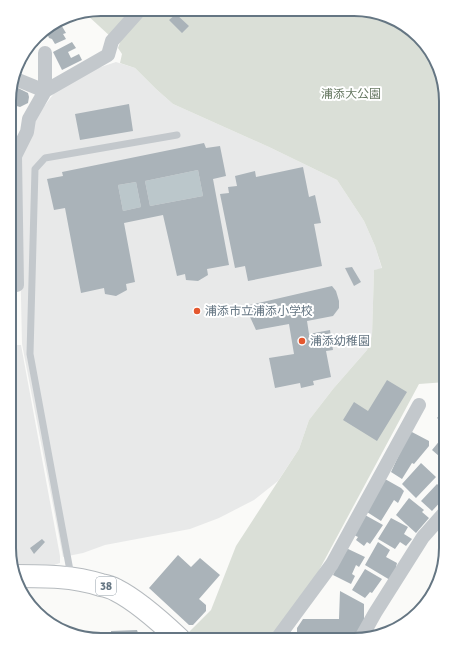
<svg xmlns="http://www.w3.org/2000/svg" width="455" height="649" viewBox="0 0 455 649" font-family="Signika,'Noto Sans JP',sans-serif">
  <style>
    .built { fill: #e8e9e9 }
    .green { fill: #dadfd7 }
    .water { fill: #bbc7cb }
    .building { fill: #aab3b9; fill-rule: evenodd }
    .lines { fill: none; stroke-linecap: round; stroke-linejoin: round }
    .primary-casing { stroke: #b5babe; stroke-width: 24 }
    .lane { stroke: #c3c8cc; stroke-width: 7 }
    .street { stroke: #c3c8cc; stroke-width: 14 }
    .primary { stroke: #fff; stroke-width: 22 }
    .poi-dot { fill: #e4572e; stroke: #fff; stroke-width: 1.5 }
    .labels { text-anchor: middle; stroke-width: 4; stroke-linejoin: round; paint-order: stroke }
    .shield { fill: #fff; stroke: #939fa8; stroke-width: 1 }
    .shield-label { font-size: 11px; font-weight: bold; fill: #657683 }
    .park-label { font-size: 12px; fill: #687a64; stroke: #fff }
    .poi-label { font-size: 12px; fill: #657683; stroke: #fff; text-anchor: start }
    .rim { fill: none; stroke: #657683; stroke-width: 2 }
  </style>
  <rect width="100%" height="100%" fill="#fafaf8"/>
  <path class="built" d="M 116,62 L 135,68 L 156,89 L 173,104 L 269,147 L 337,180 L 364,221 L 375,246 L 382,269 L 374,270 L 372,335 L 367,350 L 333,389 L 309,420 L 299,449 L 278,481 L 254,500 L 219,518 L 190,529 L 105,545 L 83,553 L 63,557 L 22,344 L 18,160 L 34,120 L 55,92 L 92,70 Z
    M 9,345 L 21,345 L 60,556 L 60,563 L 54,565 L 13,564 L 9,549 Z"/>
  <path class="green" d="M 367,10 L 410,28 L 437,60 L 446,100 L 446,382 L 419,384 L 317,574 L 269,640 L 181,640 L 211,610 L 236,546 L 299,449 L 309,420 L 333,389 L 367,350 L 372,335 L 374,270 L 382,268 L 375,246 L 364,221 L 337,180 L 269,147 L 173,104 L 156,89 L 135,68 L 120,63 L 122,54 L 118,48 L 122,37 L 145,13 Z
    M 132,13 L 111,37 L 86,14 Z"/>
  <path class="water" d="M 198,170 L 203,196 L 150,206 L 145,181 Z
    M 136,182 L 141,207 L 123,211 L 118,185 Z"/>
  <path class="building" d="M 176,14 L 189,26 L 182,33 L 169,20 Z
    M 65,17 L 66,19 L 60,23 L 66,33 L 63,34 L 66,39 L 55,44 L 52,39 L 49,38 L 47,33 L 44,35 L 44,30 Z
    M 38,34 L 38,46 L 29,46 L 35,39 Z
    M 72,42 L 76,48 L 68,52 L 71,58 L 79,54 L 82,60 L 62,70 L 53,52 Z
    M 26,49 L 26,64 L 19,63 L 21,55 Z
    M 14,86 L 28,93 L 29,97 L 28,103 L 20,107 L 10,104 L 10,87 L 13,88 Z
    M 129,104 L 133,131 L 80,140 L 75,114 Z
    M 10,107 L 16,109 L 10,130 Z
    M 204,143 L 206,148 L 220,146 L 226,176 L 213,179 L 229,265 L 207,269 L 208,275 L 198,281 L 186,280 L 185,274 L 177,276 L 163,215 L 124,223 L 135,282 L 126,284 L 127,290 L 116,296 L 105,294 L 104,288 L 81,293 L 65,208 L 54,210 L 47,179 L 63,176 L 62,172 ZM 198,170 L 203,196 L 150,206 L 145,181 ZM 136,182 L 141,207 L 123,211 L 118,185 Z
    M 303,167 L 309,197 L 315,195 L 321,223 L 314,224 L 322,266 L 248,281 L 245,266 L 235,268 L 220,194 L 229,193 L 228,187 L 237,186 L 235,176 L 255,171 L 256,177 Z
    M 352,267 L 361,282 L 354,286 L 345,268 Z
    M 332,286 L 336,291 L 339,301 L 339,308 L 333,316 L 307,321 L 309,334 L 330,330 L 333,350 L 326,351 L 331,377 L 313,381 L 314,385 L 301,388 L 300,383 L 275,388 L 269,358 L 294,354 L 289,324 L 256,330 L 245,306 Z
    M 387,380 L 407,392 L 377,441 L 343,420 L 354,402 L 368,411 Z
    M 446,408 L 446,425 L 437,418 Z
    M 410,431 L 429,441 L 429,446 L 414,464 L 412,463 L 402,479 L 391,472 Z
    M 446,433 L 446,462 L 432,450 Z
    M 421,463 L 436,477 L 416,498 L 402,484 Z
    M 385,479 L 401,488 L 404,491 L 398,503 L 394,500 L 381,521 L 367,512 Z
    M 437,484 L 446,492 L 446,496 L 432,511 L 421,501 Z
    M 409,498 L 424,510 L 422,512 L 429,518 L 416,533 L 396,515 Z
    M 365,515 L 383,525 L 370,544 L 367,542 L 364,546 L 356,540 L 358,537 L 354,535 Z
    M 391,518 L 408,527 L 404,534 L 412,539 L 406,546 L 400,542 L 395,549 L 378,539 Z
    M 42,539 L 45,542 L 34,554 L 30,548 Z
    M 378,542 L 390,550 L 386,557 L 397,563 L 396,567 L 398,568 L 390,580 L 365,565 Z
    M 346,548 L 365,557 L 359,567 L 356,565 L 352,574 L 355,576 L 351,584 L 333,575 Z
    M 178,555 L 191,567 L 200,558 L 220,575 L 199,599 L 206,605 L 206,611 L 193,625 L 189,625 L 149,588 Z
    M 365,569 L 382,579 L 372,593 L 370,592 L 365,598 L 352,590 Z
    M 340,591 L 364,604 L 364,626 L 355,640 L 297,640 L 297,628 L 303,619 L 339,619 Z
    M 419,601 L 429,601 L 419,609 Z
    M 38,612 L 47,618 L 54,619 L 54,625 L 45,621 Z
    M 137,630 L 138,633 L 151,632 L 151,639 L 100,639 L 100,635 L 111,634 L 111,631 Z"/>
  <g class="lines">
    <g class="primary-casing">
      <path id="primary" d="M 15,576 C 45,576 73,576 101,585 C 106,586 111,587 116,590 C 138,601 161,622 179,639"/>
    </g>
    <path class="lane" d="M 71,576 L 30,354 L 35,169 L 45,158 L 177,135"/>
    <path class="street" d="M 13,78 L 45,91 L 108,55 L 112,41 L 137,13
      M 17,285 L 15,156 L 27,132 L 29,119 L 45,91 L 45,53
      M 361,638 L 375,613 L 423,537 L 446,511
      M 276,640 L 332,564 L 419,405"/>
    <use href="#primary" class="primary"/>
  </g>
  <g class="poi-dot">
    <circle cx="197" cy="311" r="4"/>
    <circle cx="302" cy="341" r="4"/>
  </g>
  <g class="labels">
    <rect class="shield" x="96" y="577" width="20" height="18" rx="3"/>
    <g class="shield-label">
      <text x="106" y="590">38</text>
    </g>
    <g class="park-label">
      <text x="351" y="98">浦添大公園</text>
    </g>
    <g class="poi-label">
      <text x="205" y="315">浦添市立浦添小学校</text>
      <text x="310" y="345">浦添幼稚園</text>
    </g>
  </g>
  <path d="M0 0H455V649H0ZM101 16H354A85 85 0 0 1 439 101V548A85 85 0 0 1 354 633H101A85 85 0 0 1 16 548V101A85 85 0 0 1 101 16Z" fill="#fff" fill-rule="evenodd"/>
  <path class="rim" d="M101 16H354A85 85 0 0 1 439 101V548A85 85 0 0 1 354 633H101A85 85 0 0 1 16 548V101A85 85 0 0 1 101 16Z"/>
</svg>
